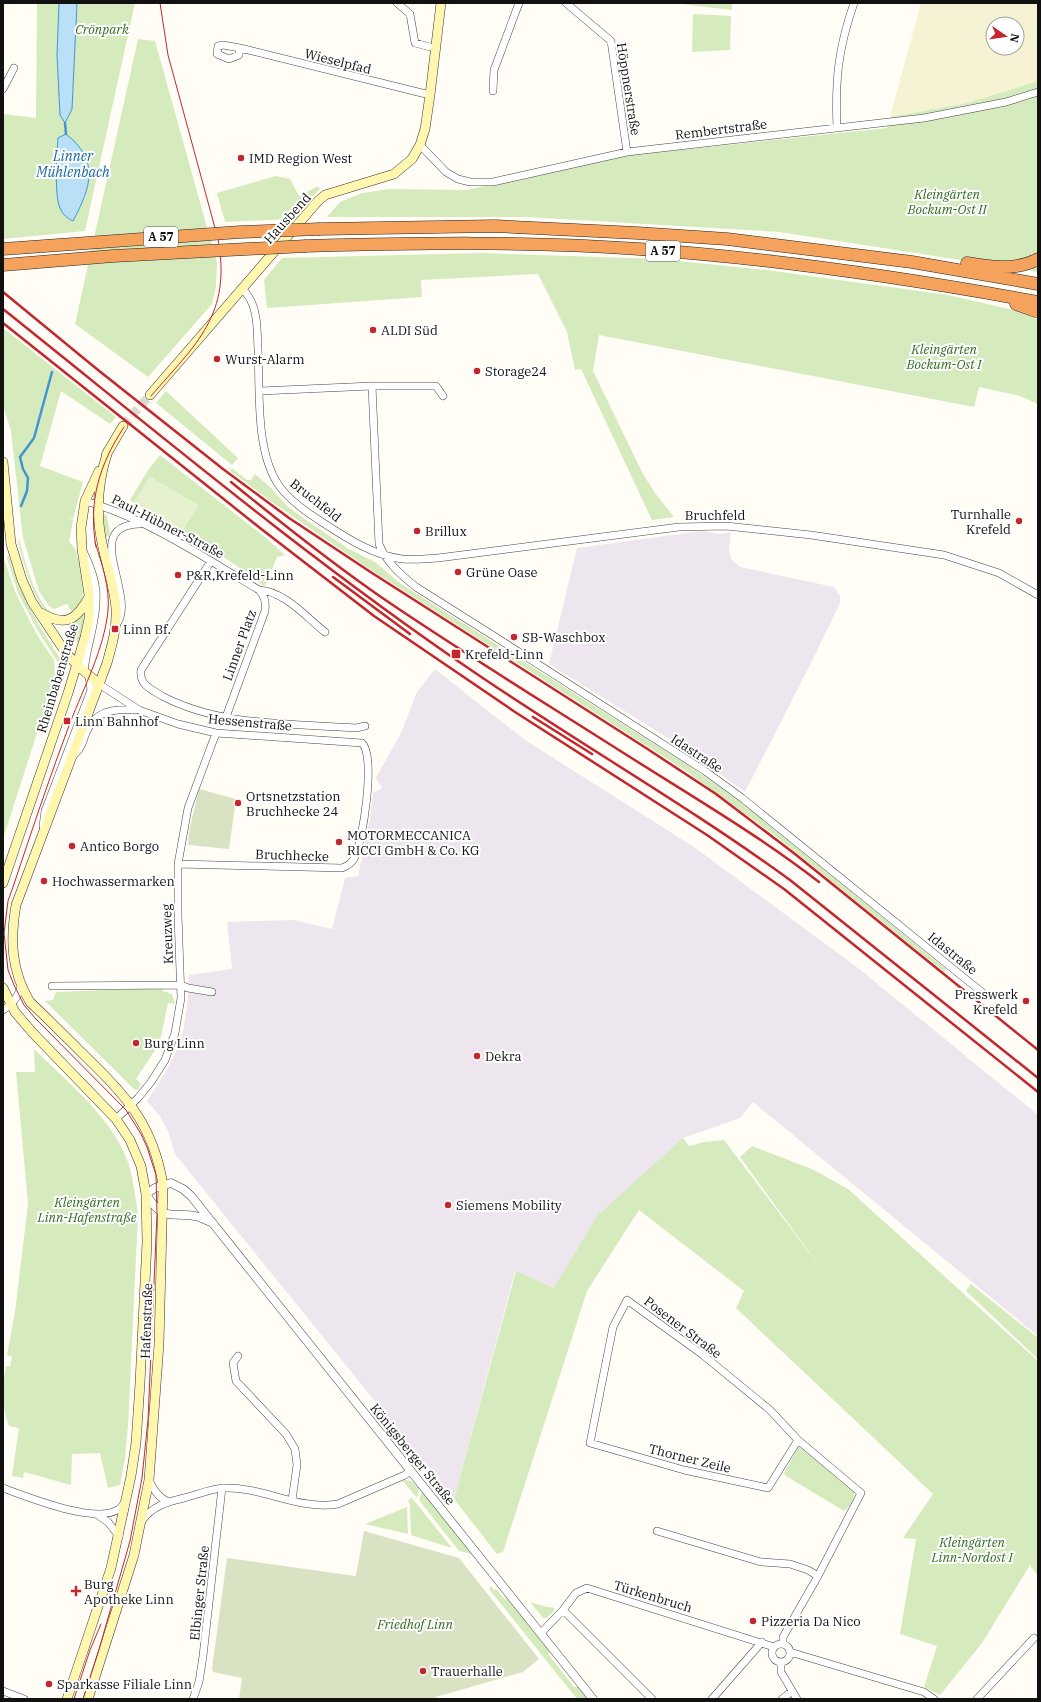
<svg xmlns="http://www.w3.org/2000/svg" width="1041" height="1702" viewBox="0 0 1041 1702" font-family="'IBM Plex Serif',serif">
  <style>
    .industrial { fill: #eee6ef }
    .farmland { fill: #f6f3d4; fill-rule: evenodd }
    .green { fill: #d5ebbd; fill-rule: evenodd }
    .cemetery { fill: #d9e3c4 }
    .pitch { fill: #e6f2cf }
    .water { fill: #b9e0f7; stroke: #3f96cf }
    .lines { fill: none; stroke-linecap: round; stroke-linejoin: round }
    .stream { stroke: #3f96cf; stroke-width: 2.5 }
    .secondary-tunnel { stroke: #dbdad3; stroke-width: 9; stroke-dasharray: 9 4.5; stroke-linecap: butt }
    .minor-casing { stroke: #444; stroke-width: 8 }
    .tertiary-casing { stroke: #444; stroke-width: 9 }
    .secondary-casing { stroke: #333; stroke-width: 10 }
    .motorway-casing { stroke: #222; stroke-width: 13 }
    .minor { stroke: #fff; stroke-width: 7 }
    .tertiary { stroke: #fff; stroke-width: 8 }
    .secondary { stroke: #fff6b0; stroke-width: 9 }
    .motorway { stroke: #f5a25d; stroke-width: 12 }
    .tram { stroke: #c4262e; stroke-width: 1 }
    .rail { stroke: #c4262e; stroke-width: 2.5 }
    .motorway-bridge-casing { stroke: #222; stroke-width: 13; stroke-linecap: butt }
    .motorway-bridge { stroke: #f5a25d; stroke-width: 12 }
    .poi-dot { fill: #c4262e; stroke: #fff; stroke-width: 1.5 }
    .labels { text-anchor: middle; stroke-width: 4; stroke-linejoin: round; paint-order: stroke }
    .shield { fill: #fff; stroke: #585858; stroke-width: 1 }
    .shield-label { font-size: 12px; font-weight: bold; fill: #111 }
    .park-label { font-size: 13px; font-style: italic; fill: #2f6b1f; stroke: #fff }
    .street-label { font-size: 13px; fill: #111; stroke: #fff }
    .poi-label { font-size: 13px; fill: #111; stroke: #fff; text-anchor: start }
    .water-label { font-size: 14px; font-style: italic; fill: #1768a6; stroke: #fff }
  </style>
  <rect width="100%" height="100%" fill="#fffdf5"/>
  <path class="industrial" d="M 702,531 L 720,534 L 731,532 L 729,549 L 731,559 L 740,567 L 834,587 L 840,596 L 840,603 L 812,661 L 745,792 L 687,750 L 549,664 L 577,548 Z
    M 435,669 L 525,740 L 694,847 L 858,968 L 1038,1115 L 1038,1336 L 753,1102 L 740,1118 L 683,1138 L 554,1288 L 515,1271 L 454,1499 L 175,1154 L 168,1131 L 160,1116 L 147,1101 L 164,1075 L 176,1052 L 183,1031 L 187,1008 L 189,975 L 232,969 L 227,922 L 293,920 L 332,929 L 345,878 L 358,876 L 370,818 L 373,792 L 375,792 L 382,788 L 376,778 L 401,733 L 417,692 Z"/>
  <path class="farmland" d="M 921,3 L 1038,3 L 1038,81 L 967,103 L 890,117 ZM 993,24 L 1017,24 L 1017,48 L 993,48 Z"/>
  <path class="green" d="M 37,3 L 59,3 L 57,55 L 60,115 L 72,109 L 77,3 L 135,3 L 85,231 L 3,239 L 3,114 L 36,118 ZM 58,139 L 88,159 L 89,173 L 85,198 L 60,207 L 58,191 Z
    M 672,3 L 729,3 L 732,5 L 732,10 Z
    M 693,14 L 731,16 L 730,50 L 692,52 Z
    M 138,39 L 155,41 L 217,263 L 216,286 L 212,304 L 148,377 L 75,324 Z
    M 1038,81 L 1038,272 L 780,232 L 527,217 L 327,217 L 340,202 L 362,193 L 389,189 L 466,190 L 623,156 L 887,128 L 890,117 L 967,103 Z
    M 276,176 L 290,179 L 299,196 L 318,186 L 320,189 L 290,219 L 225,222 L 217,193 Z
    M 482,253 L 658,259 L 766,270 L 948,295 L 1022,312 L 1038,320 L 1038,404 L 1020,396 L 979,387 L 974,407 L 599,335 L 593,371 L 643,474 L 655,493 L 674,517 L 652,520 L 581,369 L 575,370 L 567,332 L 538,274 L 421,280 L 422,297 L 267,308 L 264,280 L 282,258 Z
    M 3,328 L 116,417 L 110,424 L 61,391 L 40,466 L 83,482 L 73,519 L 67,516 L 73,520 L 69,542 L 75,548 L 80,566 L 83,592 L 81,602 L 73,614 L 67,604 L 54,609 L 49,606 L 39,591 L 23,538 L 11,431 L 3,405 Z
    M 166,391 L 238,458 L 232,465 L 156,403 Z
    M 160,455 L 266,538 L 285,555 L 277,557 L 265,586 L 257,582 L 258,579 L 246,572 L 244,574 L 240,571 L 241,569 L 221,555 L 196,534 L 192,538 L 182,531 L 198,505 L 150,477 L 134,503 L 130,500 L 148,470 Z
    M 232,468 L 247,480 L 251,480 L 255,474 L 269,486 L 287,506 L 306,520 L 347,548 L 375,562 L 401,584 L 691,767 L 739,801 L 777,831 L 946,969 L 944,972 L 773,834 L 686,771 L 368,568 L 279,507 L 230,471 Z
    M 103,513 L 107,516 L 110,533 L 108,537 L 106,537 L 102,515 Z
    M 19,539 C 25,563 32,588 46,608 C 50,612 55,612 58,617 C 54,615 48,613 45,610 C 34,600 21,556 18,541 Z
    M 8,554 C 21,597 36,622 61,659 L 60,661 L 57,661 L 38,631 L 18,593 L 7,558 Z
    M 3,556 L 16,594 L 37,635 L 54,660 L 55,677 L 3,839 Z
    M 83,614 L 85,615 L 78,644 L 68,623 Z
    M 162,988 L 163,991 L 172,994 L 175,1004 L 168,1003 L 161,1037 L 157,1047 L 136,1079 L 141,1084 L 138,1090 L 135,1090 L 45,1001 L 53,1000 L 56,992 Z
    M 34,1049 C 66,1081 109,1115 126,1157 C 133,1175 135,1195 138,1214 L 128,1425 L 125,1458 L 120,1485 L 108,1488 L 100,1453 L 72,1454 L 71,1485 L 24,1472 L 23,1478 L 12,1476 L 19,1428 L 9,1426 C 1,1403 2,1389 6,1366 L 10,1366 L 12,1357 L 7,1355 L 15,1312 L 28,1204 L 16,1072 L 35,1072 Z
    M 683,1138 L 689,1146 L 704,1142 L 724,1140 L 823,1271 L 740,1157 L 752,1146 L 814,1170 L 848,1189 L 1038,1361 L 1038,1576 L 1030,1565 L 982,1643 L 940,1695 L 924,1687 L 937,1646 L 900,1634 L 916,1539 L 903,1538 L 933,1494 L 736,1308 L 744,1291 L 639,1210 L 587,1291 L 503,1552 L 497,1554 L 454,1499 L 516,1271 L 554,1288 L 598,1215 Z
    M 971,1284 L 1038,1338 L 1038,1359 L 966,1291 Z
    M 799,1446 L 802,1447 L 854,1492 C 855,1498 849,1508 844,1511 L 786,1476 L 784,1473 Z
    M 404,1480 L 411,1481 L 419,1488 L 417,1498 L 403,1481 Z
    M 422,1491 L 472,1554 L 459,1551 L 419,1500 Z
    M 412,1498 L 452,1548 L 411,1535 L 410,1506 L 408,1500 Z
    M 407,1507 L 408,1534 L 365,1524 Z
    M 491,1586 L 494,1590 L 496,1589 L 505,1600 L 507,1598 L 550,1652 L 548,1654 L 574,1687 L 578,1687 L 588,1699 L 577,1699 L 489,1589 Z
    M 530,1602 L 543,1606 L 554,1608 L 555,1610 L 547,1618 L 543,1618 Z"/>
  <path class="cemetery" d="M 199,789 L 236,799 L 229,849 L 188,845 L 189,831 Z
    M 364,1531 L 459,1558 L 539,1659 L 523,1672 L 436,1697 L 436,1699 L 239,1699 L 242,1678 L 213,1672 L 212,1668 L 227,1558 L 355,1576 L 356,1575 Z"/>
  <path class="pitch" d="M 150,477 L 198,505 L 182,531 L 134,503 Z"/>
  <path class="water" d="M 59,3 L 77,3 L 72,109 L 65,123 L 60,115 L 57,55 Z
    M 66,134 C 100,161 91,187 73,221 C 67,218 63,215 60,208 C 54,194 57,155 58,138 Z"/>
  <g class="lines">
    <path class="stream" d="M 65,123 L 66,134
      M 21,506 L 27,491 L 28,478 L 23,469 L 20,457 L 34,438 L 52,372"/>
    <path class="secondary-tunnel" d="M 123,426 L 150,395"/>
    <g class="minor-casing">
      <path id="minor" d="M 397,3 L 410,14 L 415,43 L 430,47
        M 566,3 L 611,41 L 627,152
        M 240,48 L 239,55 L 229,59 L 217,54 L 218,46 L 223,45 L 240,48 L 430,95
        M 3,89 L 14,68
        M 493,91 L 494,70 L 519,3
        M 837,128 C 835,80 838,49 854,3
        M 420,145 L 446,172 L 458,179 L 470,182 L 493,182 L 627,152 L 924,118 L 1006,102 L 1038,92
        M 242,288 C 245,292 249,296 251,301 C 258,315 257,333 258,349 C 260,391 255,453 280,487 C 291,502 309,514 325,524 C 348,539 373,555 402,559 C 414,560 426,559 438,558 L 679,527 L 726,526 L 811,535 L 944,555 L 999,573 L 1038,595
        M 372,386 L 379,544 C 386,562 401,575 416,587 L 497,638 L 705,771 L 742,798 L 983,993
        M 260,391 L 372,386 L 436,386 L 443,396
        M 85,501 C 146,518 205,558 259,590 C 265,597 266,602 265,611 L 226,717
        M 211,561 L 141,670 C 139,685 151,689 162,696 C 221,727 291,723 356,728 L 365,726
        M 259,590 C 284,591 306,617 325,632
        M 118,622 C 135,592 81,525 140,524
        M 84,671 C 87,644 98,618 96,591 C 95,578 90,566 85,555
        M 99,684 L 139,710 L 178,724 L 216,733 L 362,743 C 376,756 363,842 354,859 C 351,864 347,866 342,868 L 178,864
        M 70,758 C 86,747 81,738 91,724 C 101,709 120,709 136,710
        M 43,826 L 45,811 L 91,690 L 89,677
        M 52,986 L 181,985 L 188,988 L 212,992
        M 3,1010 C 13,1004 17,998 21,987
        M 116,1119 L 138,1098 L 151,1082 L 165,1060 L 175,1033 L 181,998 L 178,916 L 178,864 L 188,808 L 216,733
        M 238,1356 L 233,1363 L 236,1381 L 286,1434 L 295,1449 L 297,1465 L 292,1500
        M 149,1480 C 154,1490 157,1496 168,1502
        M 3,1488 C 28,1497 96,1525 119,1509 C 121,1508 123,1504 125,1502
        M 96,1514 L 108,1522 L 119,1536
        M 142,1521 C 152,1506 167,1502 184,1498 C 196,1495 210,1489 223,1488 C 261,1486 300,1511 338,1504 L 405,1475 L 411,1470
        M 657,1531 L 761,1562 L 790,1564 L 808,1570 L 818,1576
        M 563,1610 L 652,1699
        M 541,1633 L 563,1610 L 576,1593 L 587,1588 L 774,1647
        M772 1653a9 9 0 1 1 18 0a9 9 0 1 1-18 0Z
        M 783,1644 L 783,1637 L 818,1576 L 861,1493 L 798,1440 L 770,1410 L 703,1355 L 627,1300 L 613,1327 L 590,1443 L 684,1470 L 768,1488 L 798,1440
        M 790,1652 L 924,1692 L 934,1699
        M 781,1662 L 781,1672 L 797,1699
        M 3,1691 L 24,1699
        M 193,1699 L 199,1682 L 203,1656 L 222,1488
        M 712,1699 L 762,1642
        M 782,1699 L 792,1691
        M 977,1699 L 1034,1638"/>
    </g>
    <g class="tertiary-casing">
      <path id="tertiary" d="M 213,1223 C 209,1221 204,1219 199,1217 C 172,1210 165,1225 146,1194 L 155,1188 L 171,1183 L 183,1189 L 191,1196 L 593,1699"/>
    </g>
    <g class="secondary-casing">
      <path id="secondary" d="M 150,395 L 318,201 L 325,195 L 394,174 L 412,159 L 420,145 L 425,129 L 430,95 L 441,3
        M 106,455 L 123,426
        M 3,462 L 11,544 L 22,580 L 32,602 L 66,653 L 77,665 L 99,684
        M 41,613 C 65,627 76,621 89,597
        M 3,883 L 68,693 L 85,637 L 89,619 L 89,595 L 82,549 L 81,528 L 85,501 L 99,471
        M 3,988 L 15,1012 L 32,1032 L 116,1119 L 130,1140 L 141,1166 L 146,1194 L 147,1242 L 140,1383 L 136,1443 L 131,1476 L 111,1568 L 67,1699
        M 88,1699 L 134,1555 L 149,1480 L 159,1344 L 163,1185 C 153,1123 125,1095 82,1053 C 65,1036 48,1019 30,1002 C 11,971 10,940 16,905 L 107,663 C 112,645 117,628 116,609 C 114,580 101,552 99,523 C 97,498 100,474 108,451"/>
    </g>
    <g class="motorway-casing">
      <path id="motorway" d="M 320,229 L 495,226 L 637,233 L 727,239 L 912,262 L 1038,284
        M 306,246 C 417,243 528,241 639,249 C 772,258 907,278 1038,302
        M 967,263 C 991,267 1016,271 1038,259
        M 1016,304 L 1038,312"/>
    </g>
    <use href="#minor" class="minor"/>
    <use href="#tertiary" class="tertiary"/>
    <use href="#secondary" class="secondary"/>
    <use href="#motorway" class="motorway"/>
    <path class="tram" d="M 151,396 C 196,344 232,315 218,239 L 168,55 L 160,3
      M 96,547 C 88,502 99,465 124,427
      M 74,1699 L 90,1650 L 101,1624
      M 83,1699 L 98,1653 L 130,1541 L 142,1478 L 148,1420 L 157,1214 L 156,1175 L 147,1147 L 141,1134 L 126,1110 L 35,1018 L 24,1005 L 14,985 L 8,970 L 4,933 L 8,901 L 14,884 C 32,830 50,776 70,723 C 84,687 104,649 108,611 C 110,587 102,565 95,542"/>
    <path class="rail" d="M 3,292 L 98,370 L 223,469 L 289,518 L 372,573 L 646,748 L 716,794 L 795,854 L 1038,1050
      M 3,309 C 157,432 308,559 471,670 C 576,742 687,805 790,880 L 1038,1078
      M 3,323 L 260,528 L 374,616 L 515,712 L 707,835 L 784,889 L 1038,1092
      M 231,482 C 280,522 329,561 381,597 C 460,651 542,701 622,752 C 688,794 757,834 819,882
      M 333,577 L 410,634
      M 533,717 L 592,754"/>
    <g class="motorway-bridge-casing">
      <path id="motorway-bridge" d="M 3,249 L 240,232 L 320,229
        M 3,265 L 113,256 L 306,246"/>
    </g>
    <use href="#motorway-bridge" class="motorway-bridge"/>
  </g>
  <g class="poi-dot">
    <circle cx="241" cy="158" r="4"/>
    <circle cx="373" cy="330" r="4"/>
    <circle cx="217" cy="359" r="4"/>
    <circle cx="477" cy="371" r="4"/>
    <circle cx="1019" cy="521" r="4"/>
    <circle cx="417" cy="531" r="4"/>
    <circle cx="458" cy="572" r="4"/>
    <circle cx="178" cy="575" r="4"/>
    <rect x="111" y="625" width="8" height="8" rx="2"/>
    <circle cx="514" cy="637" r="4"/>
    <rect x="451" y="649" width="10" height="10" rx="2"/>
    <rect x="63" y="717" width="8" height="8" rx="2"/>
    <circle cx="238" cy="803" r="4"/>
    <circle cx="339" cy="842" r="4"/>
    <circle cx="72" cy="846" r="4"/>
    <circle cx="44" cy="881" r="4"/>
    <circle cx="1026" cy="1001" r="4"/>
    <circle cx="136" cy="1043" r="4"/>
    <circle cx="477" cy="1056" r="4"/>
    <circle cx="448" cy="1205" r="4"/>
    <path d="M74 1585h4v4h4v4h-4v4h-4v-4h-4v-4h4z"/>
    <circle cx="753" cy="1621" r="4"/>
    <circle cx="423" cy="1671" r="4"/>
    <circle cx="49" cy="1684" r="4"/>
  </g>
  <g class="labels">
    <g class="shield">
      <rect x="144" y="227" width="34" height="20" rx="3"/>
      <rect x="646" y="241" width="34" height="20" rx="3"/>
    </g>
    <g class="shield-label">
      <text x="161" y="241">A 57</text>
      <text x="663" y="255">A 57</text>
    </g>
    <g class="park-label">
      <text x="102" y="34">Crönpark</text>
      <text x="947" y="199">Kleingärten<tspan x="947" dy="15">Bockum-Ost II</tspan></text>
      <text x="944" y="354">Kleingärten<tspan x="944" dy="15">Bockum-Ost I</tspan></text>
      <text x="87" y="1207">Kleingärten<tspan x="87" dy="15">Linn-Hafenstraße</tspan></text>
      <text x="972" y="1547">Kleingärten<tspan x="972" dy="15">Linn-Nordost I</tspan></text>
      <text x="415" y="1629">Friedhof Linn</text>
    </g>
    <g class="street-label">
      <text transform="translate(338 61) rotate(14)" y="5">Wieselpfad</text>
      <text transform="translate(629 89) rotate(81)" y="5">Höppnerstraße</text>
      <text transform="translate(721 129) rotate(-7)" y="5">Rembertstraße</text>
      <text transform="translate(287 218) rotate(-48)" y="5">Hausbend</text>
      <text transform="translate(316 500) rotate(38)" y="5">Bruchfeld</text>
      <text x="715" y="520">Bruchfeld</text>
      <text transform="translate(168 526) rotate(27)" y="5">Paul-Hübner-Straße</text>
      <text transform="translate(239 645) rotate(-70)" y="5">Linner Platz</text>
      <text transform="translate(57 678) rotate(-73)" y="5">Rheinbabenstraße</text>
      <text transform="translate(250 722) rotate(5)" y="5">Hessenstraße</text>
      <text transform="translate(697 753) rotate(33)" y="5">Idastraße</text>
      <text transform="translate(292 855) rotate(2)" y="5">Bruchhecke</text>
      <text transform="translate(167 934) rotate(-92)" y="5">Kreuzweg</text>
      <text transform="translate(953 953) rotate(39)" y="5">Idastraße</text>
      <text transform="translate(146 1321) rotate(-88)" y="5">Hafenstraße</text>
      <text transform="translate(683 1327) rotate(37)" y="5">Posener Straße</text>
      <text transform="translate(413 1454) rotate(51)" y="5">Königsberger Straße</text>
      <text transform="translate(690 1458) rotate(14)" y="5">Thorner Zeile</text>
      <text transform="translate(199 1593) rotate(-84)" y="5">Elbinger Straße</text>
      <text transform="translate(653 1596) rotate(17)" y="5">Türkenbruch</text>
    </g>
    <g class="poi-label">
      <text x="249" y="163">IMD Region West</text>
      <text x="381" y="335">ALDI Süd</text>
      <text x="225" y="364">Wurst-Alarm</text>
      <text x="485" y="376">Storage24</text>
      <text x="1011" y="519" text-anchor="end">Turnhalle<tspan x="1011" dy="15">Krefeld</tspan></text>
      <text x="425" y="536">Brillux</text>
      <text x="466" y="577">Grüne Oase</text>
      <text x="186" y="580">P&amp;R,Krefeld-Linn</text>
      <text x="123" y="634">Linn Bf.</text>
      <text x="522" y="642">SB-Waschbox</text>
      <text x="465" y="659">Krefeld-Linn</text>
      <text x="75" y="726">Linn Bahnhof</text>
      <text x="246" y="801">Ortsnetzstation<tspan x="246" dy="15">Bruchhecke 24</tspan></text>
      <text x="347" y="840">MOTORMECCANICA<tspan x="347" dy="15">RICCI GmbH &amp; Co. KG</tspan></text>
      <text x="80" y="851">Antico Borgo</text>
      <text x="52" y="886">Hochwassermarken</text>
      <text x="1018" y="999" text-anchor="end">Presswerk<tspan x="1018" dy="15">Krefeld</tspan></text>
      <text x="144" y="1048">Burg Linn</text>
      <text x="485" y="1061">Dekra</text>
      <text x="456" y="1210">Siemens Mobility</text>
      <text x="84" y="1589">Burg<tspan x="84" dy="15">Apotheke Linn</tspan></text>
      <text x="761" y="1626">Pizzeria Da Nico</text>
      <text x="431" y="1676">Trauerhalle</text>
      <text x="57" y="1689">Sparkasse Filiale Linn</text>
    </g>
    <g class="water-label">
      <text x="73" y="161">Linner<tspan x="73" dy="16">Mühlenbach</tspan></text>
    </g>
  </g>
  <rect width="1041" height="1702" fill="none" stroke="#111111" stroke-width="8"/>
  <g transform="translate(1005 36) rotate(103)"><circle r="19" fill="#ffffff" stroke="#a0a0a0"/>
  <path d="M0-3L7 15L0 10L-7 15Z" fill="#c4262e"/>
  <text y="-6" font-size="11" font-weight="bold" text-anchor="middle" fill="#111111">N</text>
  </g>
</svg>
